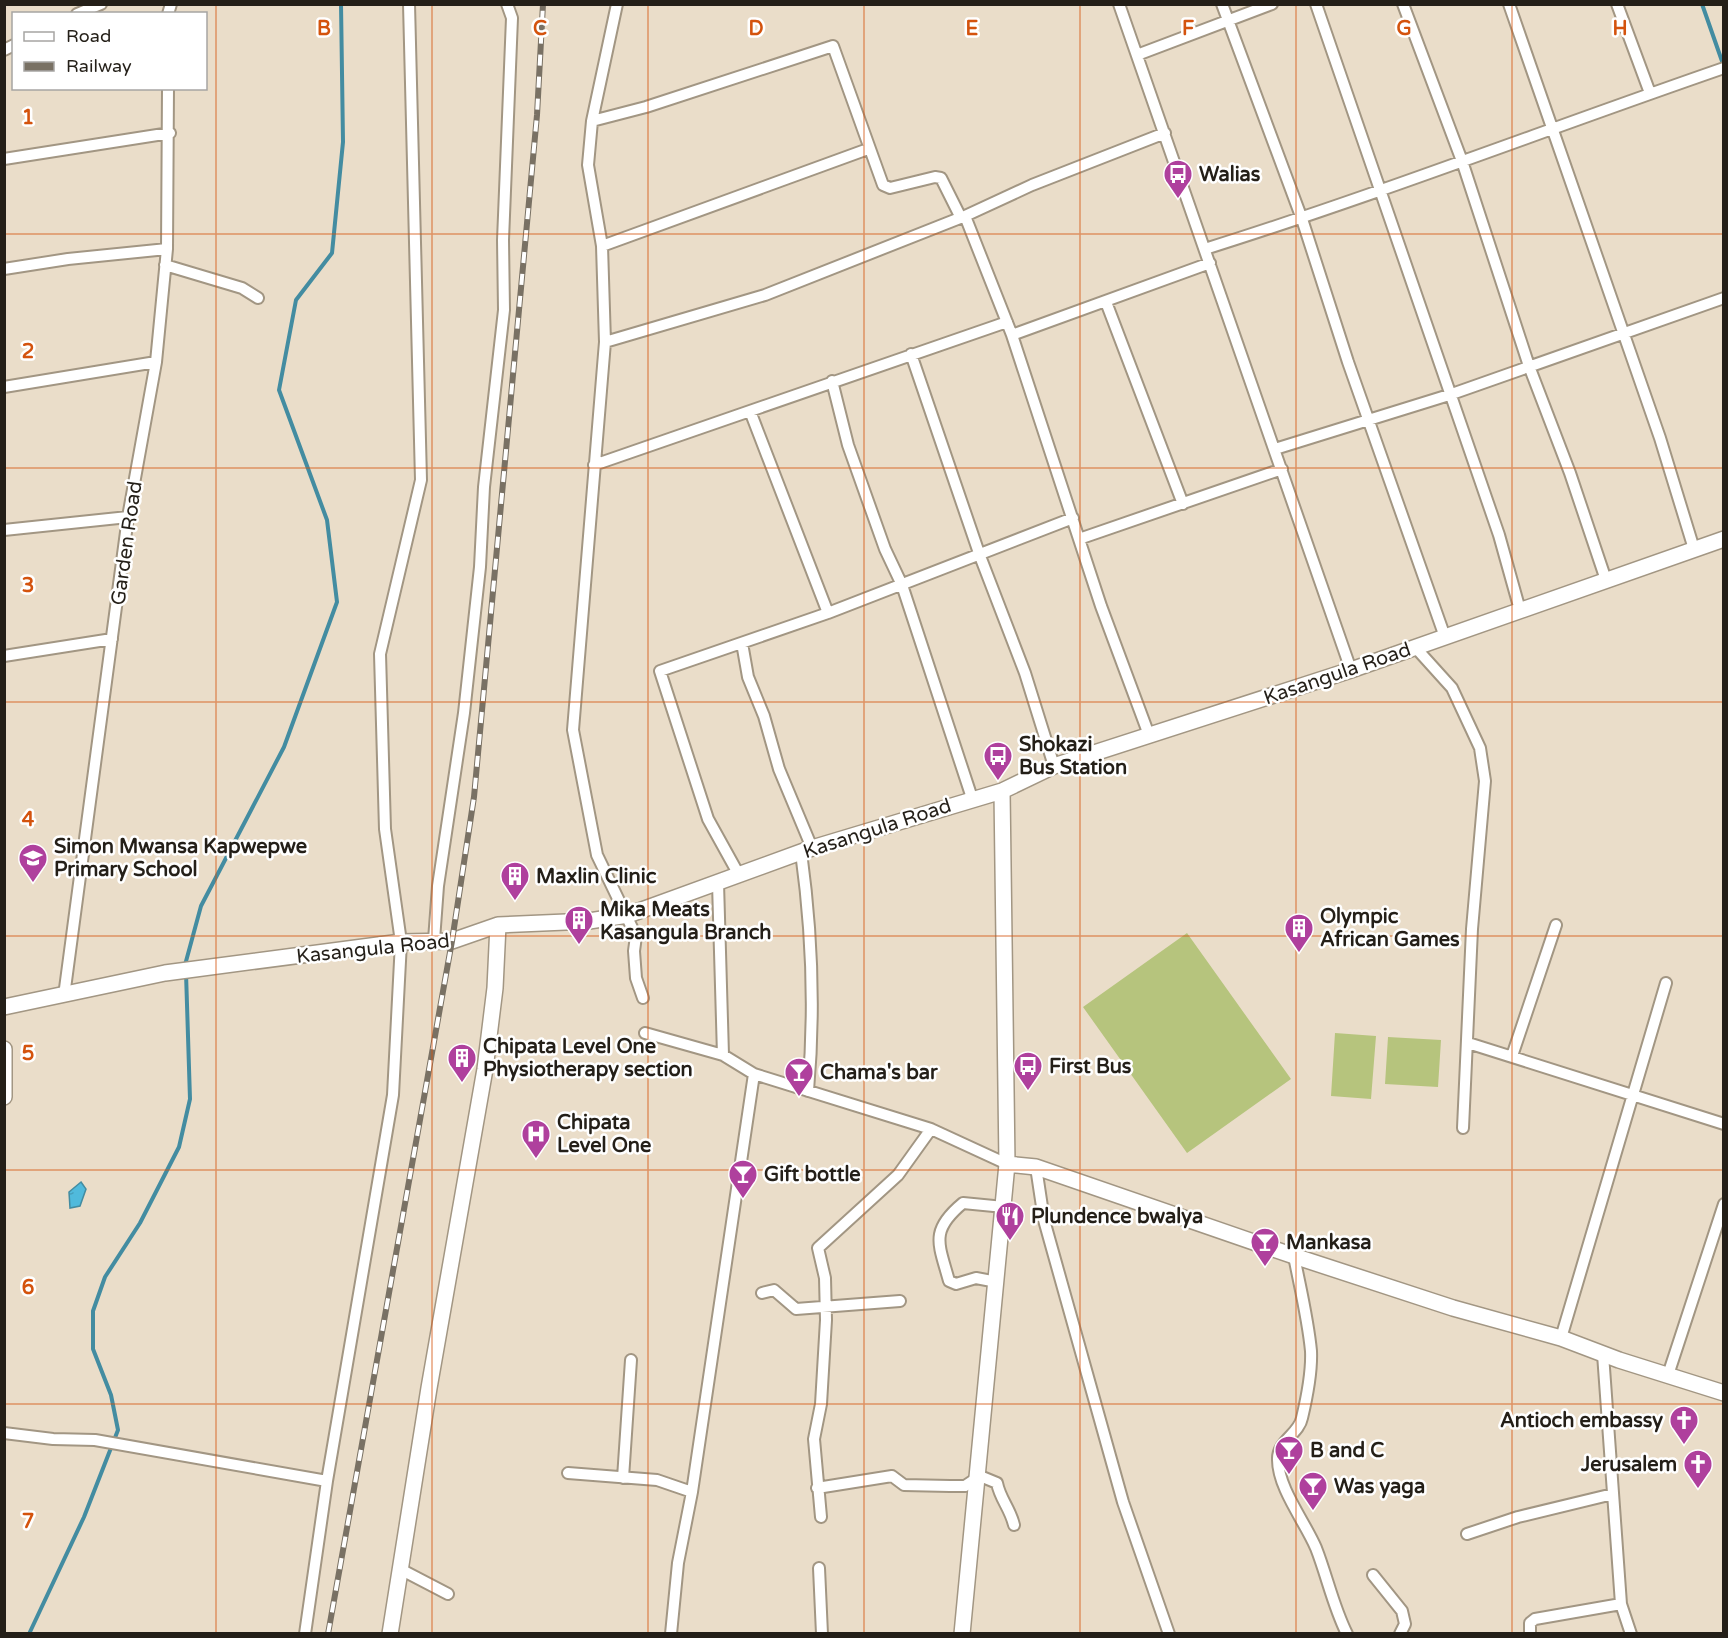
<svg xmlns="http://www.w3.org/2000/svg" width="1728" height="1638" viewBox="0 0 1728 1638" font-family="'Varela Round',sans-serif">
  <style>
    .grass { fill: #b6c47d }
    .water { fill: url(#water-ripples); stroke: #438ca1; stroke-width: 1.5 }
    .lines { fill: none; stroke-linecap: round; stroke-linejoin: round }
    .stream { stroke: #438ca1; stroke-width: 4 }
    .street-casing { stroke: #a29683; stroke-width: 14 }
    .secondary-casing { stroke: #a29683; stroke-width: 18 }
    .street { stroke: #fff; stroke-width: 10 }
    .secondary { stroke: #fff; stroke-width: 15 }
    .rail-casing { stroke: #797164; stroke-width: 6 }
    .rail { stroke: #fff; stroke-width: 4; stroke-dasharray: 11; stroke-linecap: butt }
    .grid { fill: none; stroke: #d4530d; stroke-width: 1.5; stroke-opacity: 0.55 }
    .labels { text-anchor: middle; stroke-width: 5; stroke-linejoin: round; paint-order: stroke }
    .poi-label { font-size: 20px; font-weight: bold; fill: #241f18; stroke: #fff; text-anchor: start }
    .street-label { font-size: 20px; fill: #241f18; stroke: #fff }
    .grid-label { font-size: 20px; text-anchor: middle; font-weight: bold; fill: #d4530d; stroke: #fff; stroke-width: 5; stroke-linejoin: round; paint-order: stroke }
  </style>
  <defs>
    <pattern id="water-ripples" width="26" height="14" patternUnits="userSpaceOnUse" patternTransform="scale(1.5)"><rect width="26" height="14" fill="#50badc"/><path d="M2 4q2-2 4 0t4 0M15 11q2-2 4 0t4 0" fill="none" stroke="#469fbc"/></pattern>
  </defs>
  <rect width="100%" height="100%" fill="#eaddc9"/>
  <path class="grass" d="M 1187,933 L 1291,1079 L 1187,1153 L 1083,1007 Z
    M 1335,1033 L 1376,1036 L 1371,1099 L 1331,1096 Z
    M 1388,1037 L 1441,1040 L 1438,1087 L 1385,1084 Z"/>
  <path class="water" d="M 81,1182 L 86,1189 L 80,1206 L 70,1208 L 69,1192 Z"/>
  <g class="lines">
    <path class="stream" d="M 1702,4 L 1723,64
      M 185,965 L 201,906 L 284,747 L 337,602 L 327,520 L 279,390 L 296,300 L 332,253 L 343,142 L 341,4
      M 29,1634 L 84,1517 L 118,1430 L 111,1395 L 93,1349 L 93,1311 L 105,1277 L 140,1223 L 179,1147 L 190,1099 L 186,973"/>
    <g class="street-casing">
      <path id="street" d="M 1119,4 L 1351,670
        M 1222,4 L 1302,219 L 1348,362 L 1445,637
        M 1316,4 L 1499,535 L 1520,610
        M 1403,4 L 1462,161 L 1529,366 L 1570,473 L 1606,580
        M 1509,4 L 1660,438 L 1694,549
        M 1617,4 L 1650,93
        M 77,14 L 101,4
        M 168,14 L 171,4
        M 4,50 L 14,45
        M 1137,55 L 1272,4
        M 592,121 L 646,107 L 833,46 L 883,185 L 890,188 L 935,177 L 941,178 L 961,218
        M 4,159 L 170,133
        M 965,216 L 1032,185 L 1165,133
        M 602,246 L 588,165 L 592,121 L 617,4
        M 1205,249 C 1380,194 1550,128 1724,68
        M 165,265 L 242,288 L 258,298
        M 4,269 L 68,259 L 167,249
        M 1106,302 L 1183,504
        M 605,342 L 765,295 L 965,216 L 1012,335
        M 911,354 L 980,556 L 1025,673 L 1054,766
        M 832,381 L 848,445 L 885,549 L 902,585 L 972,798
        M 4,387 L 156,362
        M 750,411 L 828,613
        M 1275,449 L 1449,395 L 1724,298
        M 594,465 L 1007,322
        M 4,530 L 128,517
        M 1079,539 L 1282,469
        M 742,643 L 748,677 L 764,716 L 779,769 L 812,848
        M 1415,647 L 1452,688 L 1480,748 L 1485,781 L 1472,929 L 1463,1128
        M 4,656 L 112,639
        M 1149,735 L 1101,606 L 1012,335 L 1210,263
        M 801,852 C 812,931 815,1012 808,1091
        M 739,875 L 708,819 L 660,671 L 828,613 L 1073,518
        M 718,883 L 723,1055
        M 434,940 L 438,886 L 464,713 L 480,567 L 484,487 L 504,310 L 503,240 L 512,18 L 507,4
        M 64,996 L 128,517 L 156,362 L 167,249 L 168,88
        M 643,998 L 636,978 L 634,951 L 636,936 L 597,855 L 573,730 L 605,342 L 602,246 L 868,149
        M 645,1033 L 723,1055 L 754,1074
        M 1468,1043 L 1724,1124
        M 1512,1056 L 1556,925
        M 1036,1167 L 1044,1220 L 1123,1502 L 1169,1634
        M 1294,1256 C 1300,1287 1308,1319 1311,1351 C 1312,1373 1307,1397 1302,1418 C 1299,1434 1277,1441 1278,1460 C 1278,1488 1305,1522 1316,1548 C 1327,1576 1333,1606 1347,1634
        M 997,1282 L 976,1278 L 956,1284 L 949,1281 C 939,1244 929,1231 963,1203 L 1004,1207
        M 762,1293 L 774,1290 L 796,1309 L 900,1301
        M 1561,1338 L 1666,983
        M 1603,1354 L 1621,1604 L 1631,1634
        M 1668,1375 L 1724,1204
        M 4,1433 L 53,1439 L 95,1440 L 327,1481
        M 568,1473 L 657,1480 L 692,1492
        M 623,1478 L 631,1360
        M 817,1488 L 892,1476 L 904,1485 L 950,1486 L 965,1486 L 980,1476 L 997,1483 C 1000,1499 1010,1508 1014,1525
        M 821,1517 L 814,1439 L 821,1404 L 826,1320 L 825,1278 L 818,1248 L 898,1175 L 931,1129
        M 1467,1534 L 1518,1517 L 1613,1494
        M 819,1568 L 822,1634
        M 400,1569 L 448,1594
        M 1373,1575 L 1402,1611 L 1405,1624 L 1400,1634
        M 305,1634 L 327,1481 L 393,1095 L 401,942 L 385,829 L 380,654 L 421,480 L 409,4
        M 671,1634 L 678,1563 L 692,1492 L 754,1074 L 931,1129 L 1007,1164
        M 1530,1634 L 1530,1623 L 1535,1619 L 1621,1604"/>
    </g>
    <g class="secondary-casing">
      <path id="secondary" d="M 4,1007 L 165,973 L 401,942 L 452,941 L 498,925 L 589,921 L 628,915 L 812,848 L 1002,791 L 1054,766 L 1351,670 L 1724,539
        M 4,1049 L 4,1097
        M 1007,1164 L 1036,1167 L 1294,1256 L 1453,1308 L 1561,1338 L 1619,1360 L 1724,1393
        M 390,1634 L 429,1388 L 485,1069 L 495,988 L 498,925
        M 962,1634 L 1007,1164 L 1002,791"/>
    </g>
    <use href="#street" class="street"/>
    <use href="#secondary" class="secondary"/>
    <g class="rail-casing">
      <path id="rail" d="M 328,1634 L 452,941 L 474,797 L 537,115 L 543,4"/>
    </g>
    <use href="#rail" class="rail"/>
  </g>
  <path class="grid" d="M 216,4 L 216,1634M 432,4 L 432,1634M 648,4 L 648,1634M 864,4 L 864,1634M 1080,4 L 1080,1634M 1296,4 L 1296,1634M 1512,4 L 1512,1634M 4,234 L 1724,234M 4,468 L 1724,468M 4,702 L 1724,702M 4,936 L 1724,936M 4,1170 L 1724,1170M 4,1404 L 1724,1404"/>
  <defs>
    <g id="bus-pin" transform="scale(1.5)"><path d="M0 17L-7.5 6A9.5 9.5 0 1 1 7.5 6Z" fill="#af409d" stroke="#fff"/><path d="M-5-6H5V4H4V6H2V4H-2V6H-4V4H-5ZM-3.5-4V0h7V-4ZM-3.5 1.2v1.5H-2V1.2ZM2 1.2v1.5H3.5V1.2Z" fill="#fff"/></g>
    <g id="school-pin" transform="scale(1.5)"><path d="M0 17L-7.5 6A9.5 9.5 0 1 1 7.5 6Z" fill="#af409d" stroke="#fff"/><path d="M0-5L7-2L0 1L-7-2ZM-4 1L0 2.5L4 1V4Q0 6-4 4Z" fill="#fff"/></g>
    <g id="building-pin" transform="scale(1.5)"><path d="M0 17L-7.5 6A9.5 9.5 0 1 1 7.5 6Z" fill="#af409d" stroke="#fff"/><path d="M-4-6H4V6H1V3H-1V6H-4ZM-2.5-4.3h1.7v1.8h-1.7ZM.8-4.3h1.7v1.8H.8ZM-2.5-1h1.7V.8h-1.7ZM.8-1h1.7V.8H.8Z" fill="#fff"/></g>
    <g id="bar-pin" transform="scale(1.5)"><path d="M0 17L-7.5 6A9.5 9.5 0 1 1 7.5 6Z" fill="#af409d" stroke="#fff"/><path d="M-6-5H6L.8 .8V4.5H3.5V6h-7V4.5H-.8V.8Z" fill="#fff"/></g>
    <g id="hospital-pin" transform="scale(1.5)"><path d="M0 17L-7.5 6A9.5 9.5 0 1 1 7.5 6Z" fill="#af409d" stroke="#fff"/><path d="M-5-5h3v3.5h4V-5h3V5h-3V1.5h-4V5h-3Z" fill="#fff"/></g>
    <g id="restaurant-pin" transform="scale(1.5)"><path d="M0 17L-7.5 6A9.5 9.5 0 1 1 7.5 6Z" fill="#af409d" stroke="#fff"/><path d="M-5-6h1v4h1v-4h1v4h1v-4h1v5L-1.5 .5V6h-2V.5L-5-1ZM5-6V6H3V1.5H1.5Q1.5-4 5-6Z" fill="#fff"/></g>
    <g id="church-pin" transform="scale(1.5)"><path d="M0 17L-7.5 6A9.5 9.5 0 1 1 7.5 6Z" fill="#af409d" stroke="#fff"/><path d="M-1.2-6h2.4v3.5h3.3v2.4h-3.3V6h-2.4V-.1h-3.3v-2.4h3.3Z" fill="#fff"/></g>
  </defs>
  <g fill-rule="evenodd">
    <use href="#bus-pin" x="1178" y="174"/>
    <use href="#bus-pin" x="998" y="756"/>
    <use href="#school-pin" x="33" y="858"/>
    <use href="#building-pin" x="515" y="876"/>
    <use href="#building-pin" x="579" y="920"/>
    <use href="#building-pin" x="1299" y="928"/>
    <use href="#building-pin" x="462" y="1058"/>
    <use href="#bus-pin" x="1028" y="1066"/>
    <use href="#bar-pin" x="799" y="1072"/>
    <use href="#hospital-pin" x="536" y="1134"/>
    <use href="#bar-pin" x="743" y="1174"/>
    <use href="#restaurant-pin" x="1010" y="1216"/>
    <use href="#bar-pin" x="1265" y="1242"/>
    <use href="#church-pin" x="1684" y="1420"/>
    <use href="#bar-pin" x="1289" y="1450"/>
    <use href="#church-pin" x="1698" y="1464"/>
    <use href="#bar-pin" x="1313" y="1486"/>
  </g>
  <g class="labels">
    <g class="poi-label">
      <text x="1199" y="181">Walias</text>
      <text x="1019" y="751">Shokazi<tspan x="1019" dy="23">Bus Station</tspan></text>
      <text x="54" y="853">Simon Mwansa Kapwepwe<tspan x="54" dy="23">Primary School</tspan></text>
      <text x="536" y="883">Maxlin Clinic</text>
      <text x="600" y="916">Mika Meats<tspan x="600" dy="23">Kasangula Branch</tspan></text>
      <text x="1320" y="923">Olympic<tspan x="1320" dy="23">African Games</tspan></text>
      <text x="483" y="1053">Chipata Level One<tspan x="483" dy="23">Physiotherapy section</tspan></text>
      <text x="1049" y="1073">First Bus</text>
      <text x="820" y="1079">Chama's bar</text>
      <text x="557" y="1129">Chipata<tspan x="557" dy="23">Level One</tspan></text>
      <text x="764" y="1181">Gift bottle</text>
      <text x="1031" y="1223">Plundence bwalya</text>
      <text x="1286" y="1249">Mankasa</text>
      <text x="1663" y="1427" text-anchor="end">Antioch embassy</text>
      <text x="1310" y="1457">B and C</text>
      <text x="1677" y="1471" text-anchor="end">Jerusalem</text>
      <text x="1334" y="1493">Was yaga</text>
    </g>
    <g class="street-label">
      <text transform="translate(126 543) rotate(-82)" y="7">Garden Road</text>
      <text transform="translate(1337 673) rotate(-19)" y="7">Kasangula Road</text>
      <text transform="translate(877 828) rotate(-18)" y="7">Kasangula Road</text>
      <text transform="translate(373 948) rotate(-6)" y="7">Kasangula Road</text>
    </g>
  </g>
  <g class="grid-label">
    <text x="324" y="35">B</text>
    <text x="540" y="35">C</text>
    <text x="756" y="35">D</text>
    <text x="972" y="35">E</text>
    <text x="1188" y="35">F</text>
    <text x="1404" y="35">G</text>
    <text x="1620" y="35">H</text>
    <text x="28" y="124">1</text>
    <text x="28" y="358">2</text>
    <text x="28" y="592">3</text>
    <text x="28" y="826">4</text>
    <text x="28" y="1060">5</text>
    <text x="28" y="1294">6</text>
    <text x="28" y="1528">7</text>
  </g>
  <rect width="1728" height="1638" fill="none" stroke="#241f18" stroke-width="12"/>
  <rect x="12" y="12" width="195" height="78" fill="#ffffff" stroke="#a7a5a3" stroke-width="1.5"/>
  <rect x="24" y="32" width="30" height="9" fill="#ffffff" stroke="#a7a5a3" stroke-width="1.5"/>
  <text x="66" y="42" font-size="18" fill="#241f18">Road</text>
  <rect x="24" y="62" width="30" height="9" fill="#797164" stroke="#a7a5a3" stroke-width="1.5"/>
  <text x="66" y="72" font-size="18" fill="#241f18">Railway</text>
</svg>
